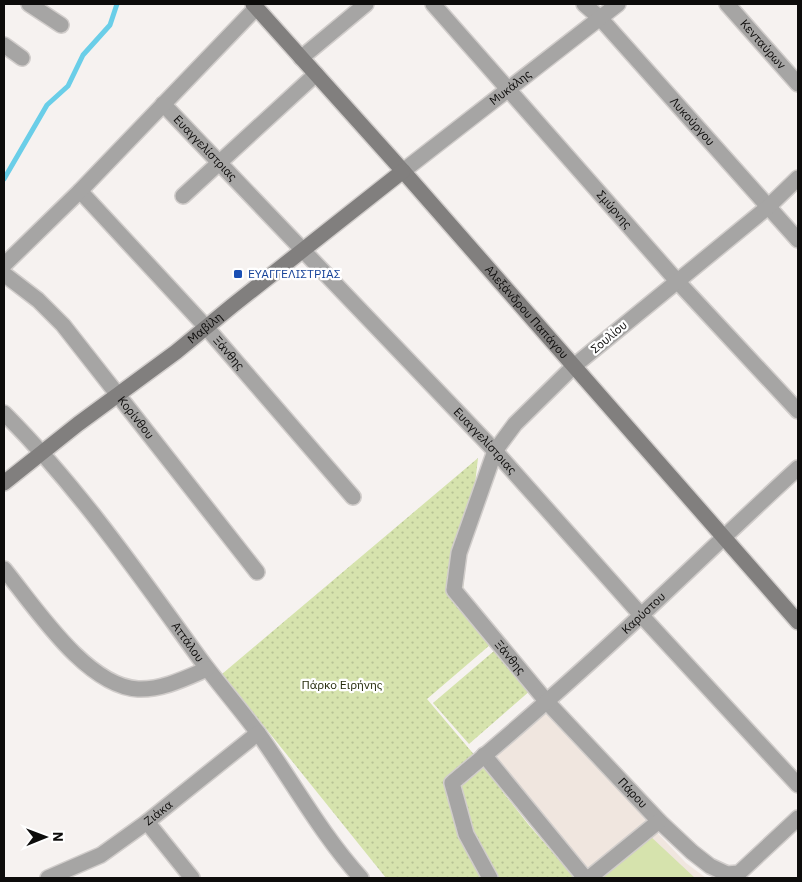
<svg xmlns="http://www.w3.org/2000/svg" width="802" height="882" viewBox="0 0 802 882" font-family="'IBM Plex Sans',sans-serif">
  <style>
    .built { fill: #f0e6df }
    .park { fill: url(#park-dots) }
    .garden { fill: #d6e3ad }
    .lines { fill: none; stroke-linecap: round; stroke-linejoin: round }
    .stream { stroke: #6acee8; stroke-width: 5 }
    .street-casing { stroke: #d1cdcb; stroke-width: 18 }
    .secondary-casing { stroke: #d1cdcb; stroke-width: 18 }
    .street { stroke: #a6a5a4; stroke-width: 15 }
    .secondary { stroke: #817f7e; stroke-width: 15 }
    .transit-dot { fill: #1a4fb4; stroke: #fff; stroke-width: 2 }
    .labels { text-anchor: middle; stroke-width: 4.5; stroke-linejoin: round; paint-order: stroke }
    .street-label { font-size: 12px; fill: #0d0c0b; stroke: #fff }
    .transit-label { font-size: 12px; fill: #164399; stroke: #fff; text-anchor: start }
    .park-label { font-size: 12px; fill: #262c0c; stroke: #fff }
  </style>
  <defs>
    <pattern id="park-dots" width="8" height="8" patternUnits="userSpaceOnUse" patternTransform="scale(1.25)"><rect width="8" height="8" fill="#d6e3ad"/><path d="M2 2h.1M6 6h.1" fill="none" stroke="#b6c294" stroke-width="1.8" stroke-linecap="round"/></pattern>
  </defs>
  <rect width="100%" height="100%" fill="#f6f2f0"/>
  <path class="built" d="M 549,708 L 649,824 L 686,863 L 706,878 L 582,878 L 489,760 Z"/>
  <path class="park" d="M 478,458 L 462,598 L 497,639 L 427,699 L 504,790 L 502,791 L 528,824 L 575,878 L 386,878 L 222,674 Z
    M 501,645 L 539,683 L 469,744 L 433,703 Z"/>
  <path class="garden" d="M 649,835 L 695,878 L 601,878 Z"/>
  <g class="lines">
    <path class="stream" d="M 4,179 L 47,105 L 68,86 L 83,55 L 110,25 L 117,4"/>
    <g class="street-casing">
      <g id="street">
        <path d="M 29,4 L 61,25"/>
        <path id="s1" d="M 433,4 L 677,281 L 798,411"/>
        <path id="s2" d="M 584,4 L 600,18 L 798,240"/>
        <path id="s3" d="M 727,4 L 798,84"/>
        <path d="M 4,45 L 22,58"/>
        <path d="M 301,58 L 366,4"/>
        <path id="s4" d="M 163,104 L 495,451 L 641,615 L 798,785"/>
        <path id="s5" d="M 403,171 L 618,4"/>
        <path id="s6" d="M 798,178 L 768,207 L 574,366 L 515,424 L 495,451 L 459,553 L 454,590 L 547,702 L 659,821 L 692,852 L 710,866 L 727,874 L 739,873 L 798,818"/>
        <path id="s7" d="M 80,191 L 206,327 L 353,497"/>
        <path d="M 183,196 L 316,74"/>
        <path d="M 4,265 L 80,191 L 256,8"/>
        <path id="s8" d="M 4,274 L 38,300 L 63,325 L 257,572"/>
        <path id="s9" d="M 4,413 C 77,486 135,569 195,652 C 215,680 238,706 258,733 C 293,782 321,834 361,878"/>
        <path d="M 4,569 C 35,607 86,686 138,689 C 162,690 186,678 207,669"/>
        <path d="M 484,755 L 585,878"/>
        <path d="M 147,822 L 192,878"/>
        <path id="s10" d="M 48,878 L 101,855 L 147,822 L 258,733"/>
        <path id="s11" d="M 490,878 L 466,834 L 452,783 C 484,756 516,729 547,701 C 633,626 714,545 798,468"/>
        <path d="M 589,878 L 659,821"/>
      </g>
    </g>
    <g class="secondary-casing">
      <g id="secondary">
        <path id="s12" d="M 253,4 L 403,171 L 798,622"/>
        <path id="s13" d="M 4,483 L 78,424 L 176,352 L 232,306 L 403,171"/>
      </g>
    </g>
    <use href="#street" class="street"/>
    <use href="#secondary" class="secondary"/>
  </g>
  <rect class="transit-dot" x="233" y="269" width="10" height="10" rx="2.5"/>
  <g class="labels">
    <g class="street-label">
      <text dy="4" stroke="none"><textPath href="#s3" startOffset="54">Κενταύρων</textPath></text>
      <text dy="4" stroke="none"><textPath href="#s5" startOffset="136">Μυκάλης</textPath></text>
      <text dy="4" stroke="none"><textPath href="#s2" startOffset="160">Λυκούργου</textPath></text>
      <text dy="4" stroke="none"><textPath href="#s4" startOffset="61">Ευαγγελίστριας</textPath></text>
      <text dy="4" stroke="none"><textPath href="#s1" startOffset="274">Σμύρνης</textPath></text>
      <text dy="4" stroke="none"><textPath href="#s12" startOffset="412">Αλεξάνδρου Παπάγου</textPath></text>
      <text dy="4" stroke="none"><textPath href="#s13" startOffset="254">Μαβίλη</textPath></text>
      <text transform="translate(609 337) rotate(-40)" y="4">Σουλίου</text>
      <text dy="4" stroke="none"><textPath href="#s7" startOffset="220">Ξάνθης</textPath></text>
      <text dy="4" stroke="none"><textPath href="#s8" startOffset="196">Κορίνθου</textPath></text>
      <text dy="4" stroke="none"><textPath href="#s4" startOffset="466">Ευαγγελίστριας</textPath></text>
      <text dy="4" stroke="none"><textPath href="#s11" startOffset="359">Καρύστου</textPath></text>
      <text dy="4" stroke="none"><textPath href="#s9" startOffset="294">Αττάλου</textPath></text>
      <text dy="4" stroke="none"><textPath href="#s6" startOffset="642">Ξάνθης</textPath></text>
      <text dy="4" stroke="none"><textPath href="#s6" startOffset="825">Πάρου</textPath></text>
      <text dy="4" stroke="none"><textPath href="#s10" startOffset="129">Ζιάκα</textPath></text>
    </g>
    <g class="transit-label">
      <text x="248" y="278">ΕΥΑΓΓΕΛΙΣΤΡΙΑΣ</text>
    </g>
    <g class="park-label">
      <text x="342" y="689">Πάρκο Ειρήνης</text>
    </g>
  </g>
  <rect width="802" height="882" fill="none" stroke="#0d0c0b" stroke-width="10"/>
  <g transform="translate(45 837) rotate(89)" stroke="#ffffff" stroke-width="4" paint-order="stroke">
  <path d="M0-4L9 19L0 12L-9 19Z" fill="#0d0c0b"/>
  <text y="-8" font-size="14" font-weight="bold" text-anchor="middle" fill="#0d0c0b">N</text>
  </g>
</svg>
